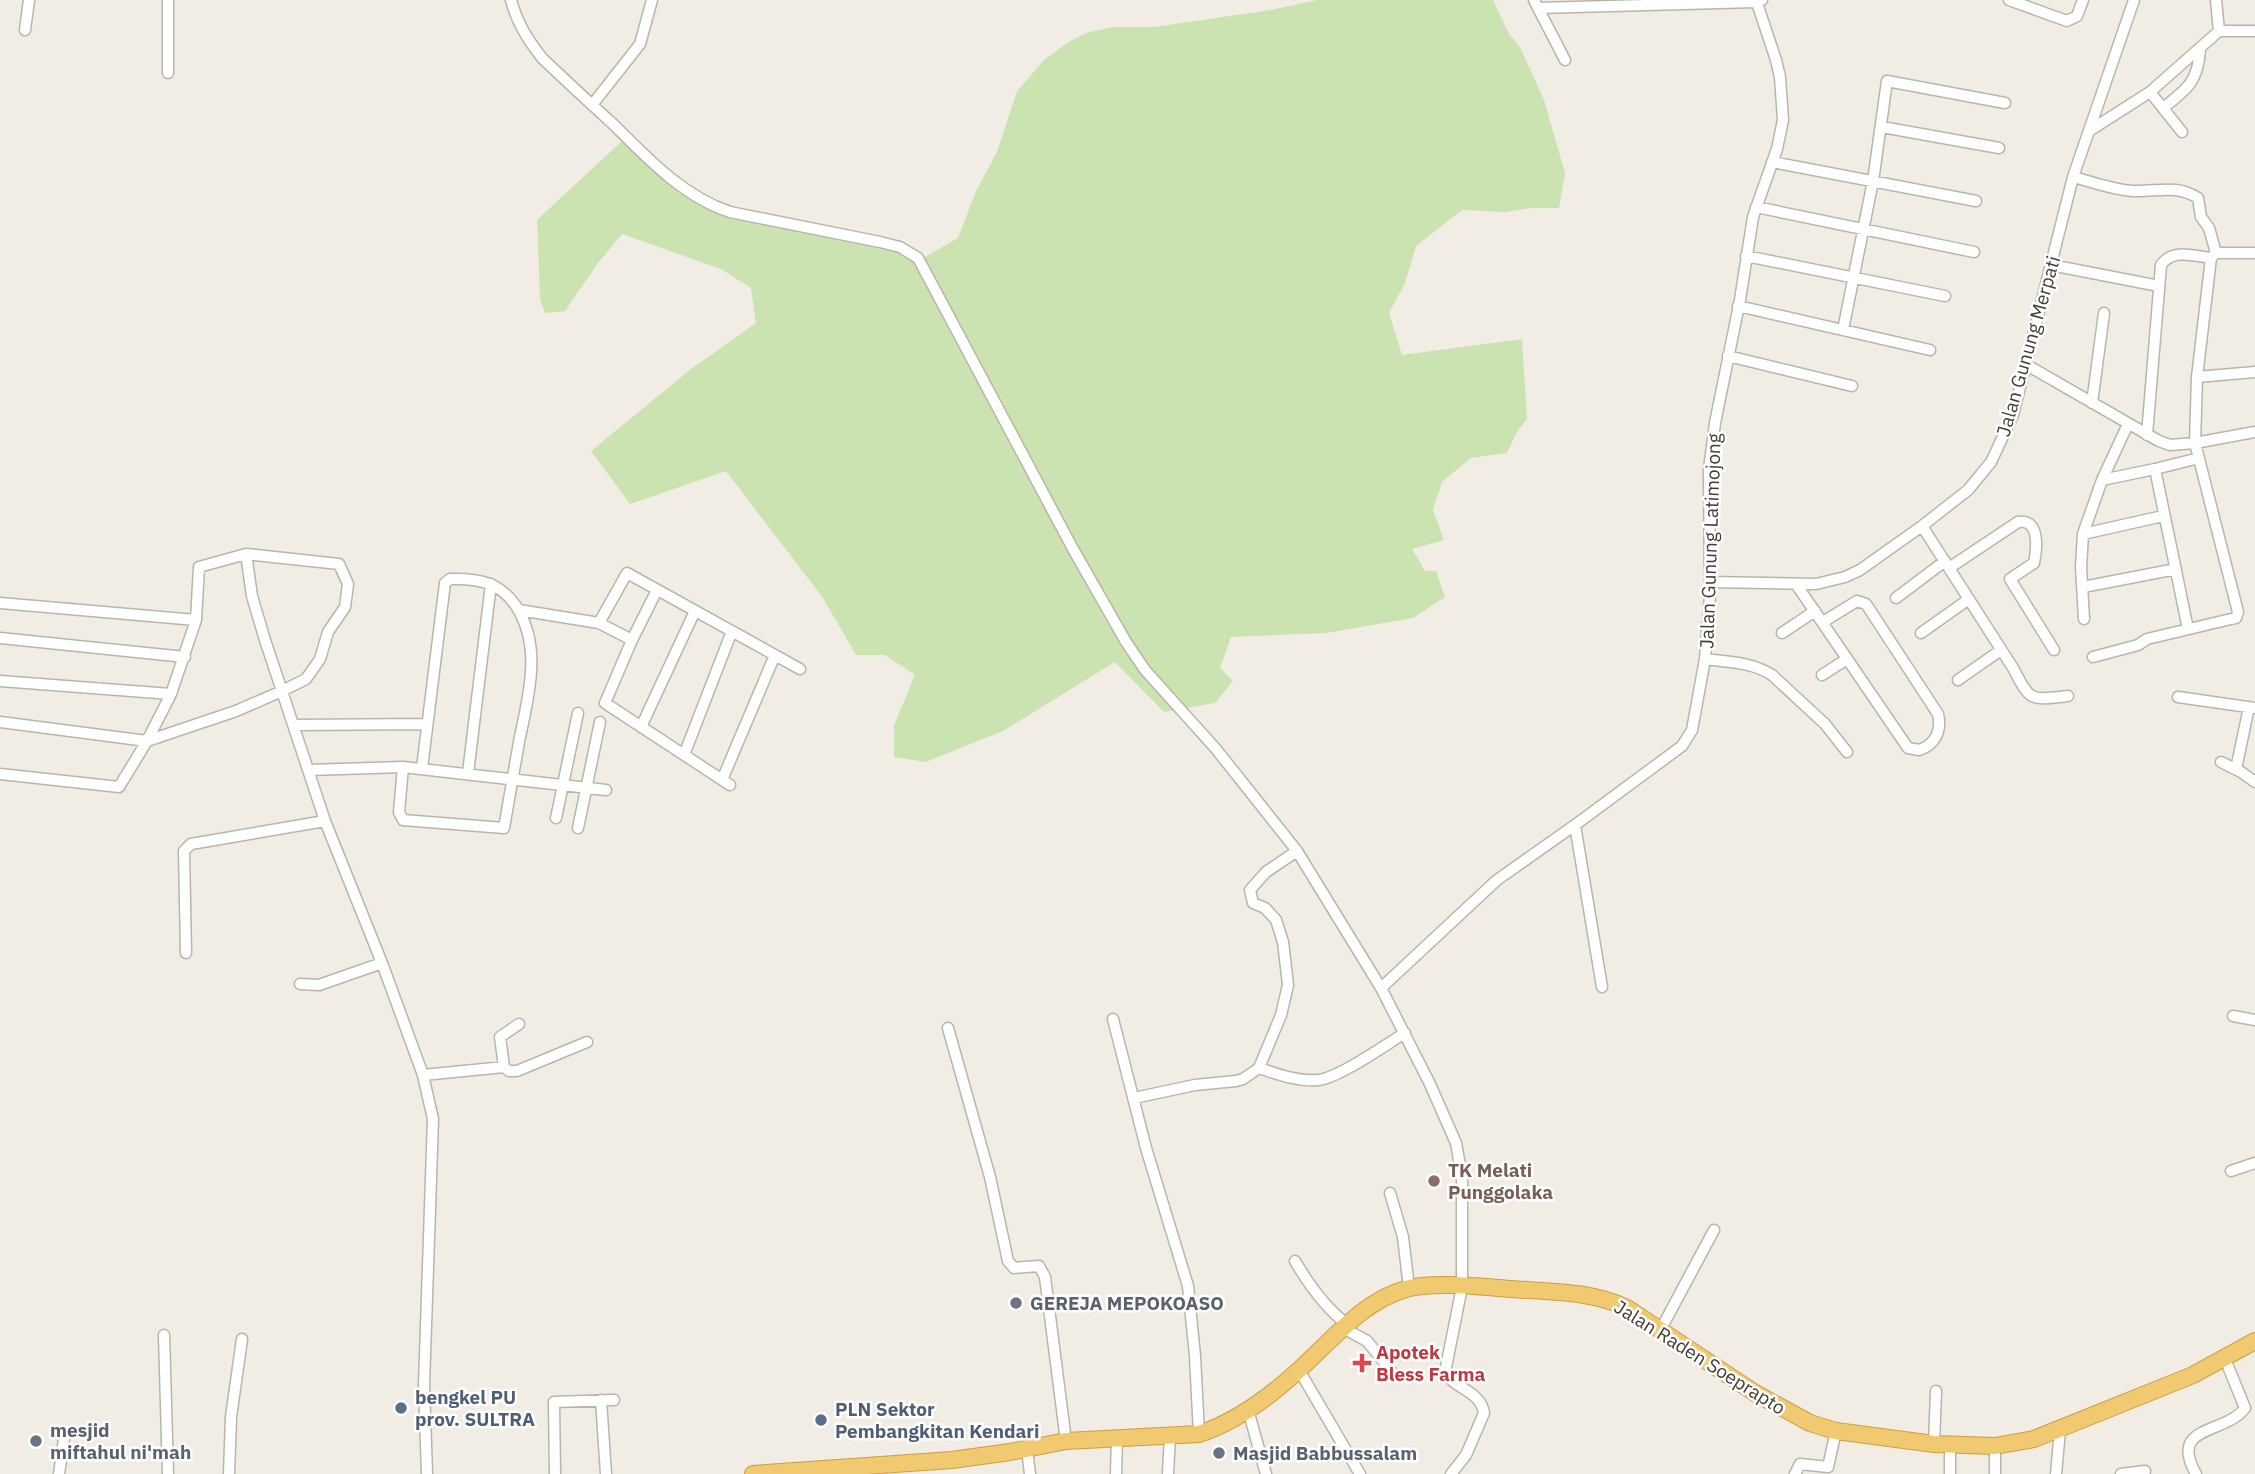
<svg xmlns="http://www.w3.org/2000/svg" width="2255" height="1474" viewBox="0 0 2255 1474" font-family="'IBM Plex Sans',sans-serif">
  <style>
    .green { fill: #cbe2b1 }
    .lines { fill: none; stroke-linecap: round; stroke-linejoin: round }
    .minor-casing { stroke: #bbb5a9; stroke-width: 13 }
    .highway-casing { stroke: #ce9e42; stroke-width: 18 }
    .minor { stroke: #fff; stroke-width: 10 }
    .highway { stroke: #f0c971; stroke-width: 16 }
    .education-dot { fill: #8d6e63; stroke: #fff; stroke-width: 2.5 }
    .worship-dot { fill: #6b7280; stroke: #fff; stroke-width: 2.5 }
    .health-dot { fill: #e0444e; stroke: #fff; stroke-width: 2.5 }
    .service-dot { fill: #5c6f8a; stroke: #fff; stroke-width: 2.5 }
    .labels { text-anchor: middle; stroke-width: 5; stroke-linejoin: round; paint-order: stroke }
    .street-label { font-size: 19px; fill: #423e35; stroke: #fff }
    .education-label { font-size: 19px; font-weight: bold; fill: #785e54; stroke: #fff; text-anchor: start }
    .worship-label { font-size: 19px; font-weight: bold; fill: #5b616d; stroke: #fff; text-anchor: start }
    .health-label { font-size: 19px; font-weight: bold; fill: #be3a42; stroke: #fff; text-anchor: start }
    .service-label { font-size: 19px; font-weight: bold; fill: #4e5e75; stroke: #fff; text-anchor: start }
  </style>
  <rect width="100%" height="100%" fill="#f1ede5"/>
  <path class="green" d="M 1317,0 L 1493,0 L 1509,34 L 1520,47 L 1544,100 L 1565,173 L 1559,208 L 1532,208 L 1505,212 L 1462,210 L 1416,246 L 1405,283 L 1389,313 L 1402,355 L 1522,339 L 1527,419 L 1518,430 L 1507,453 L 1471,458 L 1442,482 L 1433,510 L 1444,540 L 1412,549 L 1425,571 L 1436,571 L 1445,597 L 1413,618 L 1326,633 L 1231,637 L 1220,668 L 1233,681 L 1215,703 L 1164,712 L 1115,662 L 1003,731 L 926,762 L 894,757 L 894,725 L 915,675 L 885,655 L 856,655 L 823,598 L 726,471 L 630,504 L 591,451 L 691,369 L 756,323 L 751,288 L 721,269 L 622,234 L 598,263 L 565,311 L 545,313 L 540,299 L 537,220 L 622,141 C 656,168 688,202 729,216 L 879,247 L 898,252 L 916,262 L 958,238 L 976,191 L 997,152 L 1017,91 L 1044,60 L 1070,41 L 1089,32 L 1114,27 L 1154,27 L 1271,10 Z"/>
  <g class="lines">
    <g class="minor-casing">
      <path id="minor" d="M 511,0 C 517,23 528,40 542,58 C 566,81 590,103 614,125 C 648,159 684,197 730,212 L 880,242 L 900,247 L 918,258 L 1073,549 L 1126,642 L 1145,670 L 1216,749 L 1297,851 L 1381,988 L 1429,1082 L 1456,1143 L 1462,1177 L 1462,1287 L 1445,1372 C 1454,1389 1481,1391 1484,1413 L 1466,1455 L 1451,1474
        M 1534,0 L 1538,8 L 1756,2 L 1762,0
        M 2009,0 L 2067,21 L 2077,16 L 2083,0
        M 1538,8 L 1565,60
        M 25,30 L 29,0
        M 2219,31 L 2255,31
        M 168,73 L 168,0
        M 2150,92 L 2182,132
        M 592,105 L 640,44 L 652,0
        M 2163,108 C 2187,89 2198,82 2200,50
        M 1882,127 L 1999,148
        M 2089,131 L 2150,92 L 2219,31 L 2216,0
        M 1772,162 L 1976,201
        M 2073,177 C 2093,182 2113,190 2133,191 C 2158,192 2176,184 2198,198 L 2201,217 L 2209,228 L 2216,253
        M 1756,207 L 1974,252
        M 2255,253 L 2216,253 L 2211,258 L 2197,377 L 2195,443 L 2255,432
        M 1746,256 L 1945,296
        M 2051,265 L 2159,286
        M 1738,306 L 1930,350
        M 1843,330 L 1873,181 L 1887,81 L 2005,103
        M 1728,356 L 1852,386
        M 2025,364 L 2159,441 L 2170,445 L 2195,443 L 2238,612 L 2236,618 L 2231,619 L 2147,639 L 2138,645 L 2093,657
        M 2197,377 L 2255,372
        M 2092,403 L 2104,313
        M 2128,424 L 2102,480 L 2083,534 L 2163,516
        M 2147,435 L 2161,265 C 2173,248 2193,256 2211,258
        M 2155,469 L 2199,458
        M 2102,480 L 2155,469 L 2188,629
        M 1922,526 L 2013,668 C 2031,702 2029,700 2068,696
        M 2083,534 L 2081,567 L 2084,619
        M 246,554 L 252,596 L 265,640 L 325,821 L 382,963 L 423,1075 L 433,1119 L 424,1385 L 427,1474
        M 1949,568 L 2018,522 C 2040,518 2037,549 2034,563 L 2010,579 L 2054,650
        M 1710,582 L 1816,584 L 1845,577 L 1860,570 L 1922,526 L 1968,490 L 1991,462 L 2013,415 L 2073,177 L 2134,0
        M 1796,584 L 1908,748 L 1919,750 C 1935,745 1942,731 1938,714 L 1866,604 L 1857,601 L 1823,622
        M 2083,587 L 2176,569
        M 1896,598 L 1945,561
        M 0,603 L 196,620
        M 519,610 L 599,623 L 627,573 L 800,669
        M 599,623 L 632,640 L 605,703 L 730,785
        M 1782,633 L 1815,611
        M 1921,633 L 1969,599
        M 0,638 L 185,657
        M 632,640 L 657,590
        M 1705,659 C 1728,662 1752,662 1772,675 L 1825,724 L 1847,752
        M 1822,675 L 1847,659
        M 1958,680 L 2001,650
        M 0,681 L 171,694 L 147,741 L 119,787 L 0,774
        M 2178,697 L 2255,708
        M 0,722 L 147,741 L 236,711 L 282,691 L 306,679 L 320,659 L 328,632 L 345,607 L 348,584 L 339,564 L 246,554 L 199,567 L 196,620 L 171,694
        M 293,725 L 427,724
        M 641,727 L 695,611
        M 684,755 L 732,631
        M 2221,762 L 2241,772 L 2255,782
        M 403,767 L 399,812 L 403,820 L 504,828 C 509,799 514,771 519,742 C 528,697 543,648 516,606 C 500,582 477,578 450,579 L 445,583 L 422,768
        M 2236,769 L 2249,707
        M 309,770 L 403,767 L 606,790
        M 468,773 L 491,584
        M 722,780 L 775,655
        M 556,818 L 578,713
        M 1575,825 L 1602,987
        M 578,828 L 600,722
        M 186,953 L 184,851 L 191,844 L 325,821
        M 300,984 L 319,985 L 382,963
        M 1381,988 L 1497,880 L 1575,825 L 1682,746 L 1692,730 L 1705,659 L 1710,595 L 1709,469 L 1715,423 L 1740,300 L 1753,217 L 1777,149 L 1783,120 L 1780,77 L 1776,60 L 1756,0
        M 2233,1016 L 2255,1020
        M 1113,1019 L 1146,1148 L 1188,1286 L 1195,1356 L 1199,1434
        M 948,1028 L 990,1177 L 1008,1261 L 1014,1268 L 1039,1266 L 1045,1277 L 1066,1441
        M 504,1067 L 500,1037 L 519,1024
        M 1259,1068 C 1277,1074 1298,1082 1318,1080 C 1339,1078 1385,1045 1405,1033
        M 423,1075 L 504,1067 L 509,1071 L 517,1071 L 587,1042
        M 1134,1098 L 1195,1085 L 1236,1081 L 1243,1079 L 1259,1068 L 1281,1015 L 1288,985 L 1283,942 L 1276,920 L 1265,908 L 1253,903 L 1250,890 L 1266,872 L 1297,851
        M 2231,1171 L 2255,1163
        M 1390,1193 L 1403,1237 L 1409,1288
        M 1295,1261 C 1309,1285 1325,1308 1348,1325
        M 1343,1328 L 1367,1341 L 1392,1372
        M 1661,1329 L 1714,1230
        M 164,1335 L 168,1474
        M 1299,1370 L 1360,1474
        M 601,1400 L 606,1474
        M 1248,1410 L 1266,1474
        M 1934,1444 L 1936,1391
        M 1950,1444 L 1950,1474
        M 1027,1449 L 1030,1474
        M 59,1474 L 64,1439
        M 229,1474 L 231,1417 L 242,1339
        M 555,1474 L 554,1402 L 614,1400
        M 1116,1474 L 1117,1437
        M 1168,1474 L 1170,1436
        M 1795,1474 L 1800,1464 L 1828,1467 L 1836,1431
        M 1995,1474 L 1995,1446
        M 2056,1474 L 2060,1430
        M 2121,1474 L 2145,1471 L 2144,1474
        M 2196,1474 C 2168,1424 2225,1435 2245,1408 L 2225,1359"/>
    </g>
    <g class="highway-casing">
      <path id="highway" d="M 753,1474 L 952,1460 L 1010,1452 L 1066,1441 L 1199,1434 C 1238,1421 1271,1396 1301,1368 C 1333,1339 1363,1301 1406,1289 C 1432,1281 1484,1287 1512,1289 C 1551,1292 1592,1291 1627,1308 L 1755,1393 L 1810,1423 L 1836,1431 L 1934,1444 L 1995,1446 L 2034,1439 L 2193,1375 L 2255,1341"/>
    </g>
    <use href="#minor" class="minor"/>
    <use href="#highway" class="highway"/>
  </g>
  <circle class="education-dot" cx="1434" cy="1181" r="7"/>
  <g class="worship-dot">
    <circle cx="1016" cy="1303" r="7"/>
    <circle cx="36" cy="1441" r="7"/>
    <circle cx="1219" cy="1453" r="7"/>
  </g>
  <path class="health-dot" d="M1358.5 1352.5h7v7h7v7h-7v7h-7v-7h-7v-7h7z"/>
  <g class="service-dot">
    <circle cx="401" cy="1408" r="7"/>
    <circle cx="821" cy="1420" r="7"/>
  </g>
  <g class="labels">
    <g class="street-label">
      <text transform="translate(2028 346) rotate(-74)" y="7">Jalan Gunung Merpati</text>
      <text transform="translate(1710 541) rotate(-88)" y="7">Jalan Gunung Latimojong</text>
      <text transform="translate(1700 1357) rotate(32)" y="7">Jalan Raden Soeprapto</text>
    </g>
    <g class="education-label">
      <text x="1448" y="1177">TK Melati<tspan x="1448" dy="22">Punggolaka</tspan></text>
    </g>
    <g class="worship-label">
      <text x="1030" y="1310">GEREJA MEPOKOASO</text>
      <text x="50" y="1437">mesjid<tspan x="50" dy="22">miftahul ni'mah</tspan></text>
      <text x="1233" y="1460">Masjid Babbussalam</text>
    </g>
    <g class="health-label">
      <text x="1376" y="1359">Apotek<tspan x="1376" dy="22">Bless Farma</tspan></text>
    </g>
    <g class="service-label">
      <text x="415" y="1404">bengkel PU<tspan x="415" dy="22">prov. SULTRA</tspan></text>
      <text x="835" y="1416">PLN Sektor<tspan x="835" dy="22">Pembangkitan Kendari</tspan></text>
    </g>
  </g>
</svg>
